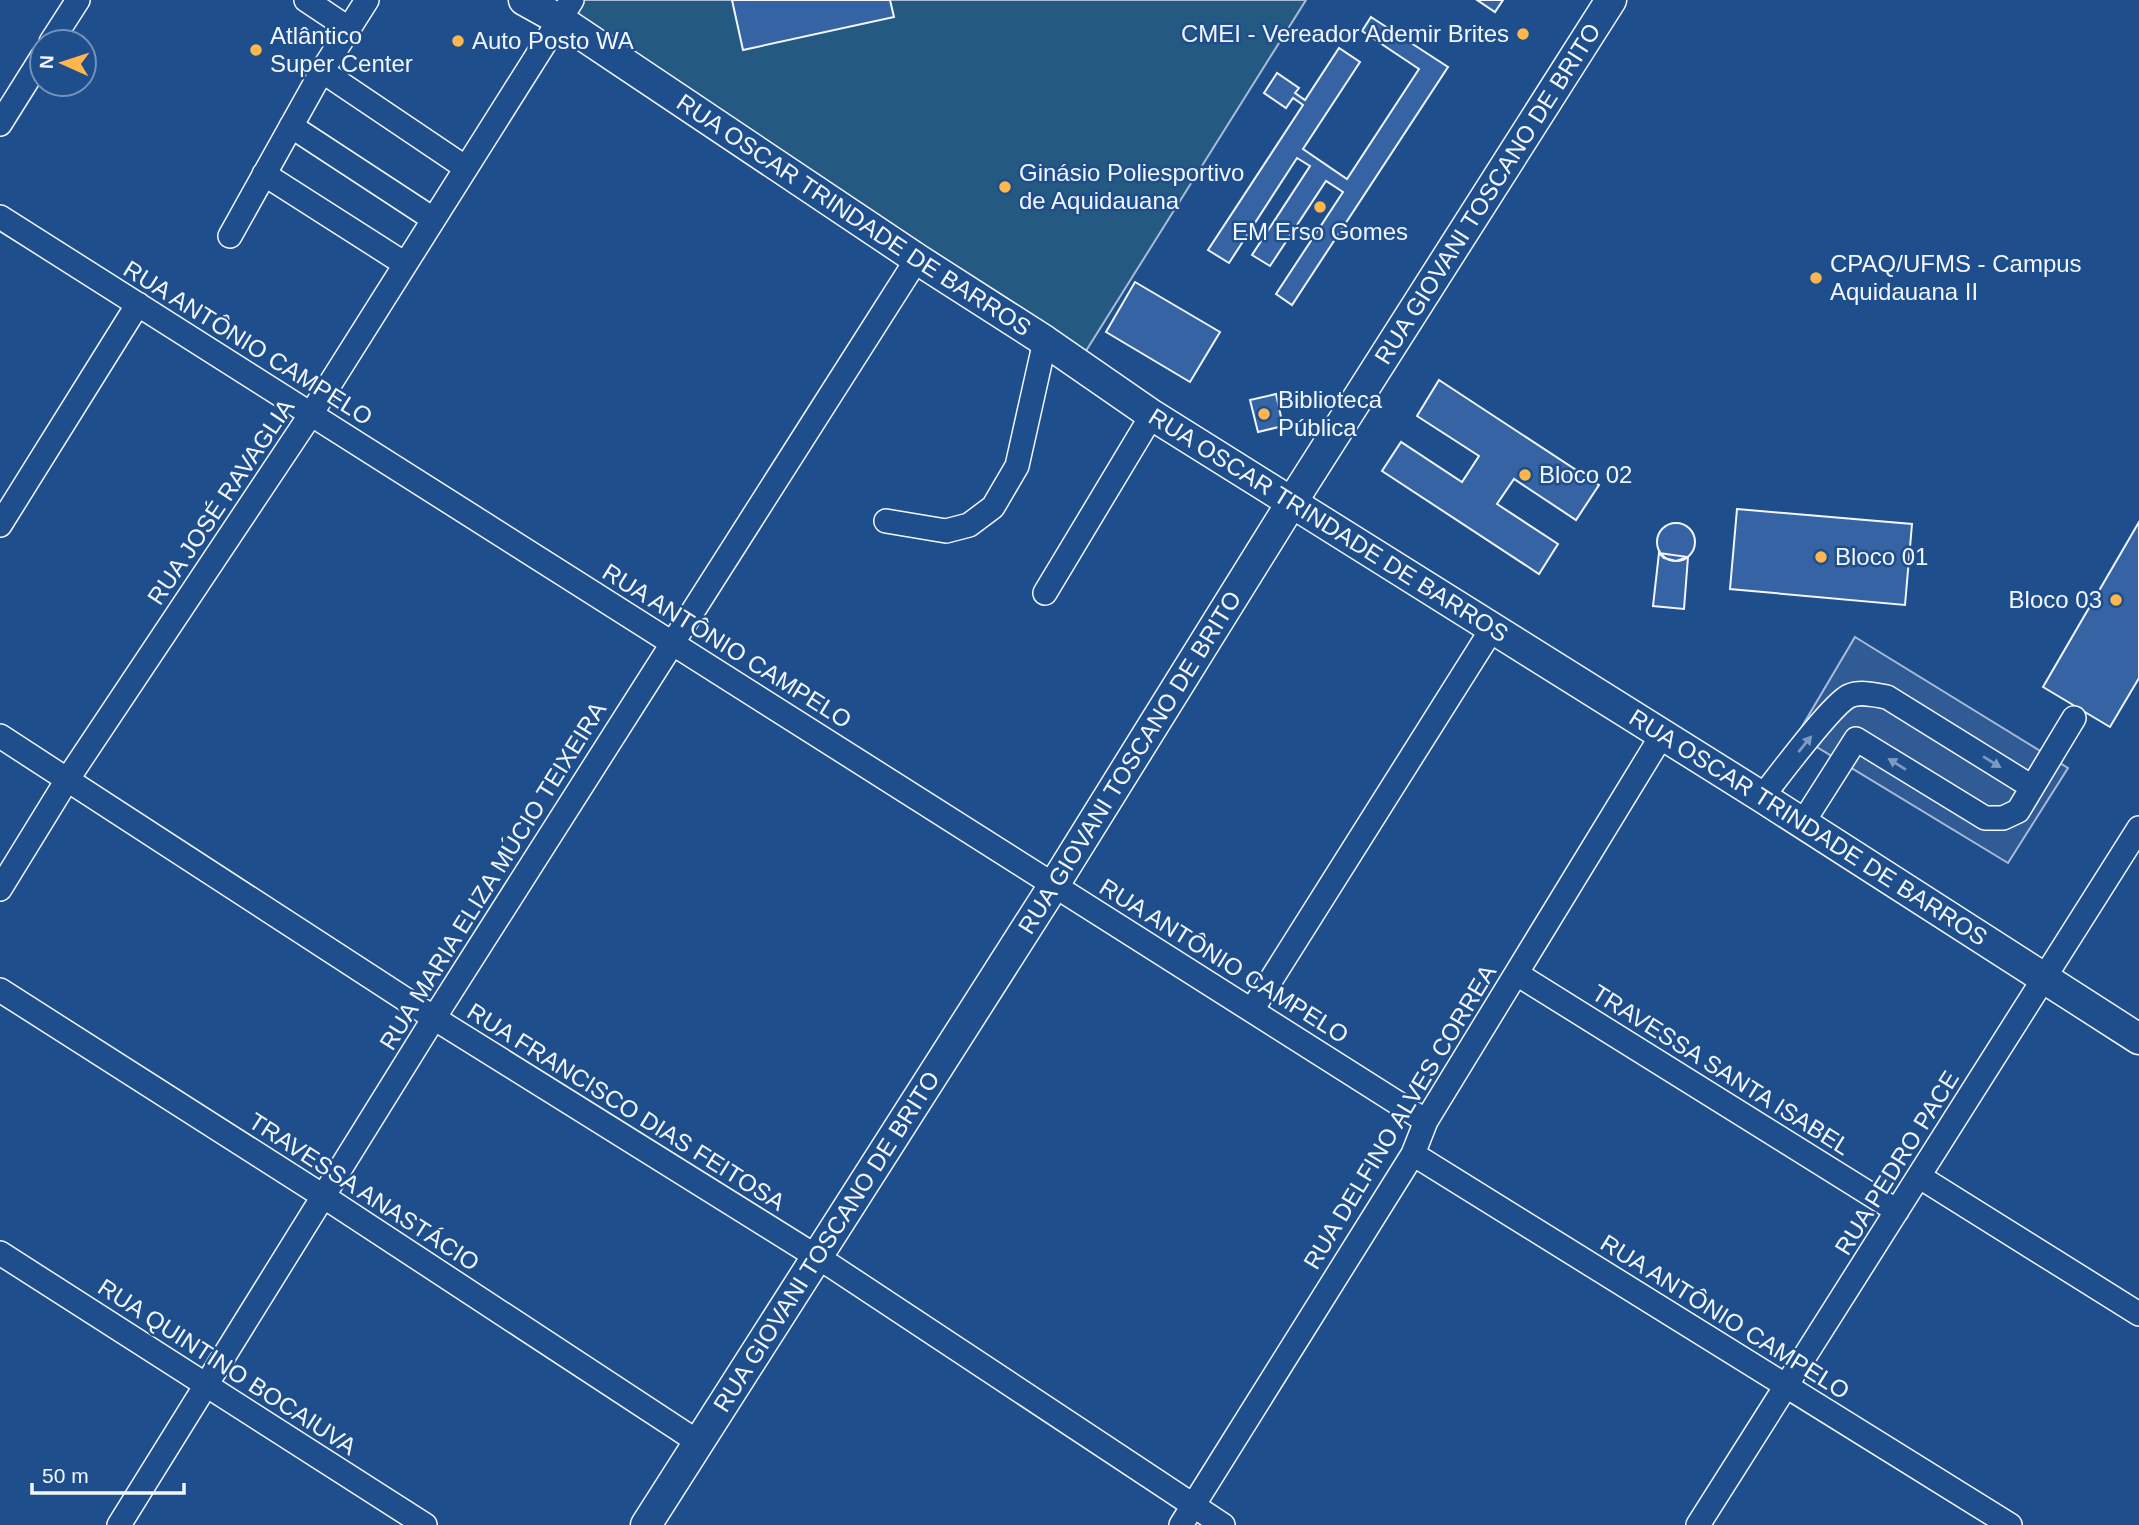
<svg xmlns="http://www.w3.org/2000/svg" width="2139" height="1525" viewBox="0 0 2139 1525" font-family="Arial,sans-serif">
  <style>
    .green { fill: #245a82; stroke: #a8bbd7; stroke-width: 2 }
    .parking { fill: #305b95; stroke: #a8bbd7; stroke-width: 2 }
    .building { fill: #3563a3; stroke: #f2f6ff; stroke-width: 2 }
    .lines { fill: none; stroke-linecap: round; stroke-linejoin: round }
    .minor-casing { stroke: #f2f6ff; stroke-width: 26 }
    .major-casing { stroke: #f2f6ff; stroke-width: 33 }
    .minor { stroke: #1f4e8c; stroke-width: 23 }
    .major { stroke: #1f4e8c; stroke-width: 30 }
    .oneway { fill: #7e9ac0 }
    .poi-dot { fill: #ffb74d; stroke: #1f4e8c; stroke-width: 2.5 }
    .labels { text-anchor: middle; stroke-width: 5; stroke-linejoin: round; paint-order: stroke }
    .poi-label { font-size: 24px; fill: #f2f6ff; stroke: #1f4e8c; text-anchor: start }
    .street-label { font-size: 24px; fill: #f2f6ff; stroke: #1f4e8c }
  </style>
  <rect width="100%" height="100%" fill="#1f4e8c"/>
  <path class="green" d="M 573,0 L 1306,0 L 1084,354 L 560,20 Z"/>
  <path class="parking" d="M 1855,637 L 2068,768 L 2008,863 L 1797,735 Z"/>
  <path class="building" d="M 732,0 L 890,0 L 894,17 L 743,50 Z
    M 1477,0 L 1503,0 L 1495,12 Z
    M 1371,17 L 1448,67 L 1292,305 L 1276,294 L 1343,192 L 1326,181 L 1270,266 L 1252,255 L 1310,166 L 1297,158 L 1229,263 L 1208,250 L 1303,105 L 1293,98 L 1286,108 L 1264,93 L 1277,73 L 1299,88 L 1295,93 L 1305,100 L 1339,48 L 1360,62 L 1303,149 L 1347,179 L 1419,69 L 1362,31 Z
    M 1135,282 L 1220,332 L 1190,382 L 1106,332 Z
    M 1439,380 L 1599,485 L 1576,520 L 1514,479 L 1497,504 L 1558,544 L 1539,574 L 1382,471 L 1401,442 L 1462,482 L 1479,456 L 1417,416 Z
    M 1276,394 L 1283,426 L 1258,432 L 1250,400 Z
    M 1737,509 L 1912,524 L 1905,605 L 1730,589 Z
    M 2139,522 L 2139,678 L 2110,727 L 2043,687 Z
    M1657 542a19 19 0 1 1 38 0a19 19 0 1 1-38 0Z
    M 1659,553 L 1664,558 L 1676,561 L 1688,557 L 1684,609 L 1653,606 Z
    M 1659,553 L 1688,557 L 1684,609 L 1653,606 Z"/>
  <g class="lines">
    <g class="minor-casing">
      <path id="minor" d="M 306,0 L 348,28
        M 367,0 L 322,71 L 466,168
        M 51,42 L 78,0
        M 0,124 L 42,57
        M 291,126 L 433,219
        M 264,174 L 405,264
        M 0,217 L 1426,1121
        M 230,236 L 322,71
        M 886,521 L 946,531 L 969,525 L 993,507 L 1017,466 L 1045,341
        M 0,525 L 138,304
        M 1045,593 L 1152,415
        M 0,736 L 434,1018 L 833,1267 L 1223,1525
        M 1762,797 C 1778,777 1831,705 1849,696 C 1861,691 1875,695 1887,697 L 2032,787
        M 1802,824 L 1856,739 L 1985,818 L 2003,818 L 2018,811 L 2074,718
        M 0,889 L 67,780 L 311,414 L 572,0
        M 1517,974 L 1897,1211
        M 0,990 L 323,1196 L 698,1442
        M 1252,1010 L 1492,629
        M 1413,1154 L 2010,1525
        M 1920,1177 L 2139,1314
        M 0,1253 L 425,1525
        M 119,1525 L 434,1018 L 917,259
        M 1181,1525 L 1413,1154 L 1426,1121 L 1662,735
        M 1698,1525 L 2139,828"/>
    </g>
    <g class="major-casing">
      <g id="major">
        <path id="s1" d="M 524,0 L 560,20 L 917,259 L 1045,341 L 1152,415 L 1762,797 L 2139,1039"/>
        <path id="s2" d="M 646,1525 L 1054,885 L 1302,486 L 1611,0"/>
      </g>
    </g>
    <use href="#minor" class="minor"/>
    <use href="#major" class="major"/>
  </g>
  <defs><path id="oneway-solid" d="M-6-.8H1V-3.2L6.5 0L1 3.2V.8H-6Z" transform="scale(1.75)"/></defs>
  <g class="oneway">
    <use href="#oneway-solid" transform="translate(1805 744) rotate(-51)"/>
    <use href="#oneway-solid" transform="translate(1992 762) rotate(32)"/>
    <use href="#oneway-solid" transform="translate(1897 764) rotate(-148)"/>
  </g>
  <g class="poi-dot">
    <circle cx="1523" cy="34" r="7"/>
    <circle cx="458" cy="41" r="7"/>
    <circle cx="256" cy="50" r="7"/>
    <circle cx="1005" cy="187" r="7"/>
    <circle cx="1320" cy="207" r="7"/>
    <circle cx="1816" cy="278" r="7"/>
    <circle cx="1264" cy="414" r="7"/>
    <circle cx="1525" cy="475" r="7"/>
    <circle cx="1821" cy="557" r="7"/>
    <circle cx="2116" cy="600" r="7"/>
  </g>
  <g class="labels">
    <g class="poi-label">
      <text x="1509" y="42" text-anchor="end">CMEI - Vereador Ademir Brites</text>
      <text x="270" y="44">Atlântico<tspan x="270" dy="28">Super Center</tspan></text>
      <text x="472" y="49">Auto Posto WA</text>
      <text x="1019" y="181">Ginásio Poliesportivo<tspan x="1019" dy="28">de Aquidauana</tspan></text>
      <text x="1320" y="240" text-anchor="middle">EM Erso Gomes</text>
      <text x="1830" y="272">CPAQ/UFMS - Campus<tspan x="1830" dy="28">Aquidauana II</tspan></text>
      <text x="1278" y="408">Biblioteca<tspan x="1278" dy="28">Pública</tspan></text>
      <text x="1539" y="483">Bloco 02</text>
      <text x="1835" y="565">Bloco 01</text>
      <text x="2102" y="608" text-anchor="end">Bloco 03</text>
    </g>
    <g class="street-label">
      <text dy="8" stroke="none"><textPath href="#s2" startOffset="1575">RUA GIOVANI TOSCANO DE BRITO</textPath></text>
      <text dy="8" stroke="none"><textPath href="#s1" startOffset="394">RUA OSCAR TRINDADE DE BARROS</textPath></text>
      <text transform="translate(248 343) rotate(32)" y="8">RUA ANTÔNIO CAMPELO</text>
      <text transform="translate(221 502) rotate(-56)" y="8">RUA JOSÉ RAVAGLIA</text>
      <text dy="8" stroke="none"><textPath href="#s1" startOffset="961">RUA OSCAR TRINDADE DE BARROS</textPath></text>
      <text transform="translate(727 646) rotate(32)" y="8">RUA ANTÔNIO CAMPELO</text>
      <text dy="8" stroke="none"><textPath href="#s2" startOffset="903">RUA GIOVANI TOSCANO DE BRITO</textPath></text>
      <text dy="8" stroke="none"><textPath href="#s1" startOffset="1528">RUA OSCAR TRINDADE DE BARROS</textPath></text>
      <text transform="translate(493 876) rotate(-58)" y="8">RUA MARIA ELIZA MÚCIO TEIXEIRA</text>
      <text transform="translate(1224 961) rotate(32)" y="8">RUA ANTÔNIO CAMPELO</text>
      <text transform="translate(1721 1070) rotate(32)" y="8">TRAVESSA SANTA ISABEL</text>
      <text transform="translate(626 1107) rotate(32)" y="8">RUA FRANCISCO DIAS FEITOSA</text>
      <text transform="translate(1400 1117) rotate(-59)" y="8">RUA DELFINO ALVES CORREA</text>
      <text transform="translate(1897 1163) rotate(-58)" y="8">RUA PEDRO PACE</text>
      <text transform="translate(364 1192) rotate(33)" y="8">TRAVESSA ANASTÁCIO</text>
      <text dy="8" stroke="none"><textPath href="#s2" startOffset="336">RUA GIOVANI TOSCANO DE BRITO</textPath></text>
      <text transform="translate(1725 1317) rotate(32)" y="8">RUA ANTÔNIO CAMPELO</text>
      <text transform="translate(227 1367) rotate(33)" y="8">RUA QUINTINO BOCAIUVA</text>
    </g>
  </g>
  <g transform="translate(63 63) rotate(273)"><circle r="33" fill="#1f4e8c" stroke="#7391ba" stroke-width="2"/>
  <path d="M0-5L12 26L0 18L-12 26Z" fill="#ffb74d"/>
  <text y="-10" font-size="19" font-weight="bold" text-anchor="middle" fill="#f2f6ff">N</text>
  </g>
  <path d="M32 1483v10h152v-10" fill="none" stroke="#f2f6ff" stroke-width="3.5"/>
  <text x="42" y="1483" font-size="21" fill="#f2f6ff" stroke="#1f4e8c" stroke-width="5" paint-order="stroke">50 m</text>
</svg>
